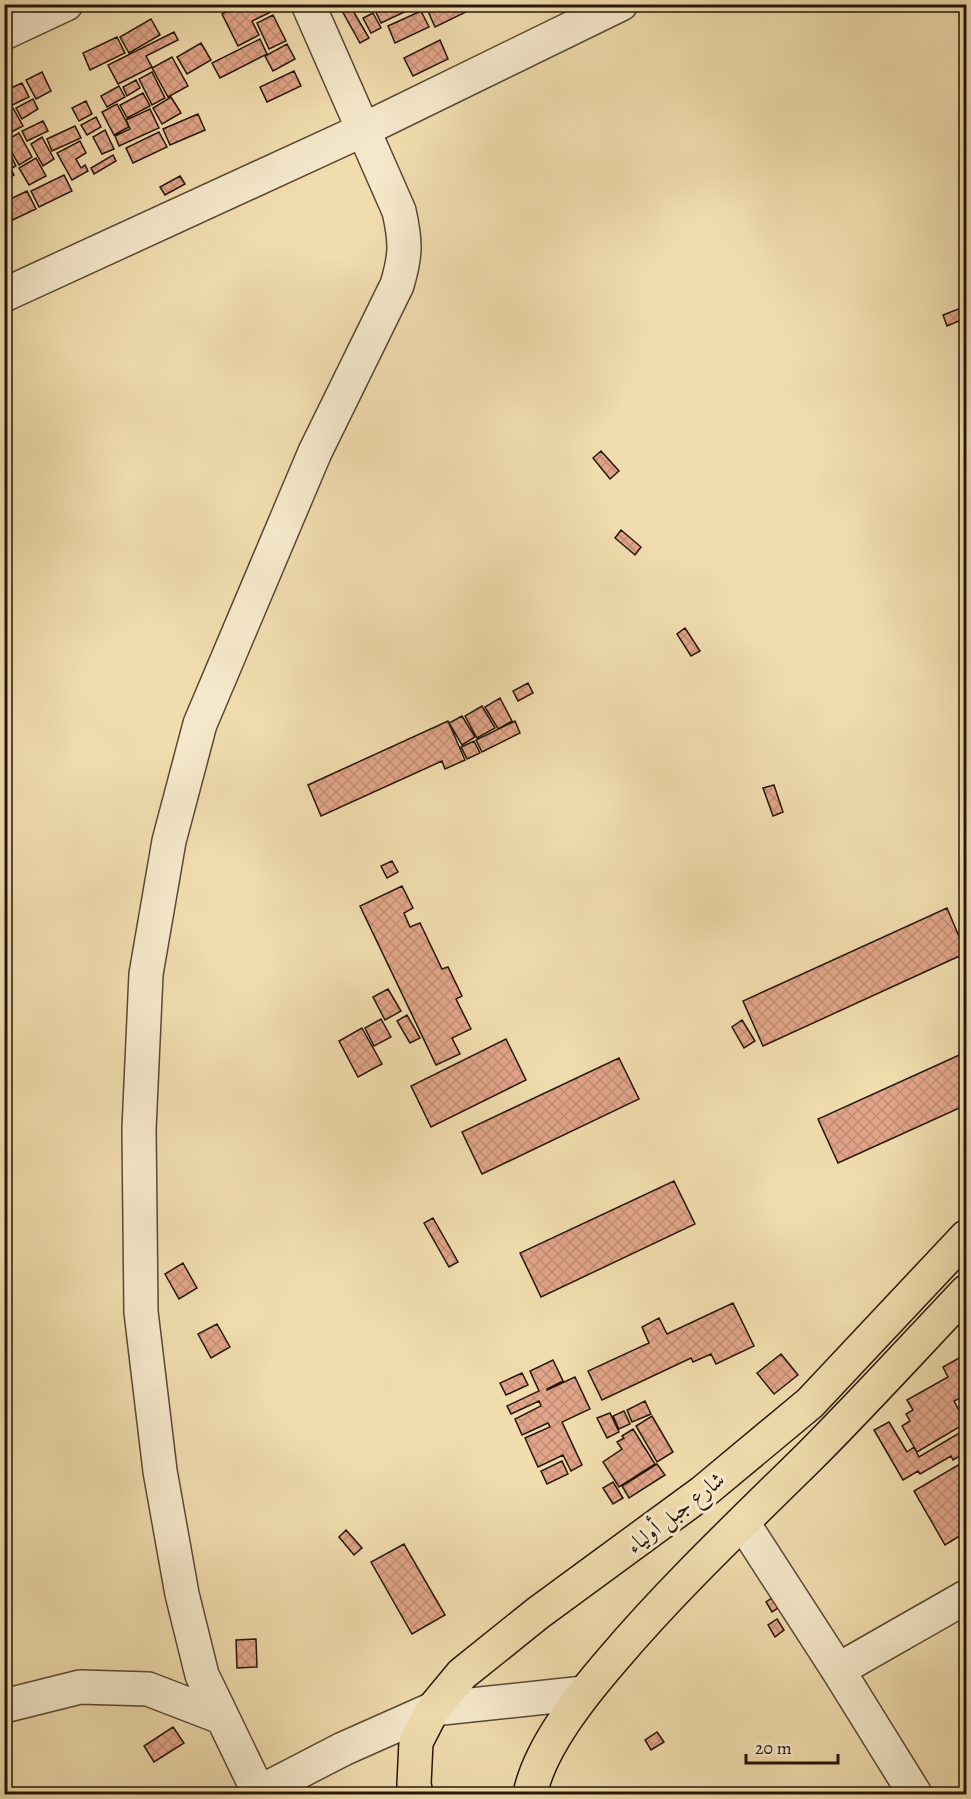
<svg xmlns="http://www.w3.org/2000/svg" width="971" height="1799" viewBox="0 0 971 1799" font-family="Alegreya,Amiri,serif">
  <style>
    .building { fill: url(#building-cross-hatch); stroke: #27160b; stroke-width: 1.5 }
    .lines { fill: none; stroke-linecap: round; stroke-linejoin: round }
    .minor-casing { stroke: #594834; stroke-width: 36 }
    .major-casing { stroke: #27160b; stroke-width: 36 }
    .minor { stroke: #f5e8ca; stroke-width: 33 }
    .major { stroke: #f0dcad; stroke-width: 33 }
    .labels { text-anchor: middle; stroke-width: 6; stroke-linejoin: round; paint-order: stroke }
    .street-label { font-size: 22px; fill: #27160b; stroke: #f5e8ca }
  </style>
  <defs>
    <pattern id="building-cross-hatch" width="8" height="8" patternUnits="userSpaceOnUse" patternTransform="scale(1.5)"><rect width="8" height="8" fill="#e1a589"/><path d="M0 0l8 8M0 8l8-8" fill="none" stroke="#c18d75"/></pattern>
  </defs>
  <rect width="100%" height="100%" fill="#f0dcad"/>
  <filter id="stains"><feTurbulence type="fractalNoise" baseFrequency=".00333" numOctaves="4"/><feColorMatrix values="0 0 0 0 .2 0 0 0 0 .09 0 0 0 0 .02 0 0 0 .5 -.17"/></filter>
  <radialGradient id="worn" r=".72"><stop offset=".6" stop-color="#630" stop-opacity="0"/><stop offset="1" stop-color="#630" stop-opacity=".3"/></radialGradient>
  <path class="building" d="M 241,4 L 267,4 L 271,12 L 252,21 L 259,35 L 238,46 L 222,14 Z
    M 349,4 L 369,38 L 360,43 L 341,9 Z
    M 375,4 L 417,4 L 417,6 L 381,23 L 373,6 Z
    M 436,4 L 465,4 L 468,11 L 435,27 L 427,9 Z
    M 567,4 L 581,4 L 582,6 L 571,11 Z
    M 421,11 L 429,27 L 395,43 L 388,26 Z
    M 373,13 L 381,28 L 371,33 L 363,18 Z
    M 273,15 L 286,41 L 269,49 L 257,23 Z
    M 151,19 L 160,35 L 129,53 L 120,37 Z
    M 174,32 L 178,40 L 146,56 L 152,67 L 118,84 L 108,65 Z
    M 117,37 L 125,53 L 90,70 L 83,53 Z
    M 260,39 L 267,54 L 220,78 L 212,63 Z
    M 440,40 L 448,59 L 413,76 L 404,58 Z
    M 201,43 L 211,60 L 187,74 L 177,57 Z
    M 287,44 L 295,59 L 273,71 L 265,56 Z
    M 172,57 L 188,86 L 168,97 L 152,68 Z
    M 294,71 L 301,86 L 267,102 L 260,87 Z
    M 42,72 L 51,91 L 36,99 L 26,80 Z
    M 152,72 L 165,98 L 152,105 L 139,79 Z
    M 136,80 L 140,88 L 127,96 L 123,87 Z
    M 22,83 L 29,97 L 4,109 L 4,91 Z
    M 119,86 L 125,97 L 107,107 L 101,96 Z
    M 143,93 L 150,106 L 127,118 L 120,105 Z
    M 171,97 L 181,113 L 162,124 L 153,108 Z
    M 33,99 L 38,109 L 22,119 L 16,108 Z
    M 86,101 L 92,114 L 79,121 L 72,108 Z
    M 117,104 L 129,127 L 114,135 L 102,112 Z
    M 13,108 L 23,126 L 4,136 L 4,112 Z
    M 150,109 L 159,128 L 119,146 L 115,136 L 130,129 L 126,120 Z
    M 198,114 L 205,130 L 170,145 L 163,129 Z
    M 96,117 L 101,127 L 87,135 L 81,125 Z
    M 43,121 L 48,131 L 27,141 L 22,131 Z
    M 75,126 L 81,138 L 52,151 L 47,139 Z
    M 105,130 L 114,149 L 102,154 L 93,137 Z
    M 159,132 L 167,147 L 133,163 L 126,148 Z
    M 19,133 L 32,157 L 19,165 L 5,141 Z
    M 42,137 L 54,159 L 43,166 L 31,144 Z
    M 80,141 L 86,153 L 76,159 L 81,168 L 85,165 L 88,171 L 72,180 L 57,153 Z
    M 4,143 L 16,166 L 4,172 Z
    M 113,155 L 116,161 L 94,174 L 91,168 Z
    M 36,158 L 46,176 L 29,185 L 19,168 Z
    M 11,169 L 14,175 L 4,181 L 4,173 Z
    M 64,175 L 72,191 L 39,207 L 31,191 Z
    M 180,176 L 185,184 L 165,195 L 160,187 Z
    M 27,191 L 36,209 L 4,224 L 4,202 Z
    M 966,306 L 966,318 L 947,326 L 943,315 Z
    M 601,451 L 619,471 L 610,479 L 593,458 Z
    M 621,530 L 641,547 L 635,555 L 615,538 Z
    M 685,628 L 700,651 L 691,656 L 677,634 Z
    M 528,683 L 533,693 L 518,701 L 513,691 Z
    M 500,698 L 512,721 L 498,729 L 485,707 Z
    M 482,706 L 495,728 L 477,738 L 465,716 Z
    M 462,716 L 475,737 L 462,745 L 449,723 Z
    M 448,721 L 465,760 L 445,769 L 442,761 L 321,816 L 308,785 Z
    M 515,721 L 520,733 L 482,752 L 476,740 Z
    M 474,741 L 480,753 L 467,759 L 461,747 Z
    M 774,785 L 783,812 L 773,816 L 763,788 Z
    M 392,861 L 398,872 L 387,878 L 381,866 Z
    M 402,886 L 413,908 L 404,913 L 410,927 L 420,923 L 442,969 L 448,967 L 462,996 L 456,999 L 471,1029 L 452,1038 L 460,1054 L 436,1065 L 360,906 Z
    M 947,908 L 966,953 L 763,1046 L 743,1001 Z
    M 388,989 L 401,1011 L 385,1020 L 373,997 Z
    M 407,1015 L 420,1038 L 410,1043 L 397,1021 Z
    M 381,1019 L 391,1037 L 374,1046 L 365,1028 Z
    M 742,1020 L 755,1041 L 744,1048 L 732,1027 Z
    M 362,1028 L 382,1064 L 358,1077 L 339,1041 Z
    M 506,1039 L 526,1080 L 431,1127 L 411,1086 Z
    M 966,1052 L 966,1105 L 838,1163 L 818,1119 Z
    M 619,1058 L 639,1099 L 482,1174 L 462,1132 Z
    M 674,1181 L 695,1224 L 541,1297 L 520,1253 Z
    M 433,1218 L 458,1262 L 449,1267 L 424,1223 Z
    M 183,1263 L 197,1288 L 179,1299 L 165,1274 Z
    M 733,1303 L 754,1346 L 716,1364 L 711,1354 L 693,1362 L 691,1358 L 602,1400 L 588,1371 L 649,1343 L 642,1327 L 659,1318 L 667,1334 Z
    M 217,1324 L 230,1347 L 211,1358 L 198,1334 Z
    M 781,1354 L 798,1375 L 774,1394 L 757,1373 Z
    M 966,1354 L 966,1413 L 960,1398 L 954,1401 L 966,1423 L 917,1452 L 902,1426 L 910,1421 L 906,1414 L 913,1410 L 907,1400 L 948,1377 L 943,1367 Z
    M 553,1360 L 563,1381 L 547,1389 L 547,1390 L 575,1377 L 590,1409 L 562,1422 L 582,1465 L 571,1471 L 563,1455 L 538,1467 L 525,1438 L 550,1427 L 548,1423 L 522,1435 L 515,1419 L 541,1406 L 539,1401 L 511,1414 L 507,1406 L 539,1391 L 530,1371 Z
    M 522,1373 L 528,1385 L 506,1395 L 500,1383 Z
    M 645,1401 L 651,1414 L 632,1422 L 627,1410 Z
    M 624,1411 L 630,1424 L 619,1429 L 613,1416 Z
    M 610,1413 L 619,1432 L 607,1438 L 597,1418 Z
    M 652,1416 L 673,1452 L 657,1462 L 636,1426 Z
    M 889,1422 L 907,1452 L 914,1447 L 919,1457 L 966,1429 L 966,1461 L 963,1454 L 953,1460 L 951,1456 L 920,1474 L 918,1471 L 903,1480 L 874,1430 Z
    M 633,1429 L 655,1464 L 619,1487 L 603,1462 L 622,1449 L 617,1442 L 624,1438 L 622,1436 Z
    M 562,1461 L 568,1474 L 547,1484 L 541,1471 Z
    M 965,1461 L 966,1532 L 945,1545 L 914,1491 Z
    M 657,1464 L 665,1475 L 629,1498 L 622,1486 Z
    M 613,1482 L 623,1498 L 613,1504 L 603,1488 Z
    M 346,1530 L 362,1548 L 354,1555 L 339,1537 Z
    M 404,1544 L 445,1615 L 412,1634 L 371,1562 Z
    M 782,1591 L 789,1601 L 772,1612 L 766,1602 Z
    M 777,1619 L 784,1630 L 775,1637 L 768,1625 Z
    M 256,1639 L 257,1667 L 237,1668 L 236,1640 Z
    M 173,1727 L 184,1743 L 154,1762 L 144,1746 Z
    M 657,1732 L 664,1742 L 651,1750 L 645,1740 Z"/>
  <g class="lines">
    <g class="minor-casing">
      <path id="minor" d="M 4,33 L 66,4
        M 4,295 L 363,130 L 621,4
        M 743,1523 L 838,1670 L 915,1794
        M 838,1670 L 966,1597
        M 4,1706 L 80,1687 L 148,1689 L 221,1717
        M 259,1793 L 202,1675 L 182,1594 L 160,1471 L 141,1312 L 139,1129 L 146,974 L 169,841 L 200,724 L 315,452 L 397,285 C 406,255 406,242 399,211 L 308,4
        M 256,1794 L 343,1749 L 433,1709 L 584,1693"/>
    </g>
    <g class="major-casing">
      <path id="major" d="M 416,1794 L 414,1784 L 416,1742 L 433,1709 L 462,1674 L 538,1613 L 703,1492 L 810,1403 L 966,1237
        M 530,1794 C 540,1747 581,1696 612,1660 C 673,1588 742,1523 809,1457 C 863,1403 914,1347 966,1292"/>
    </g>
    <use href="#minor" class="minor"/>
    <use href="#major" class="major"/>
  </g>
  <g class="labels">
    <g class="street-label">
      <text transform="translate(675 1512) rotate(-38)" y="8">شارع جبل أولياء</text>
    </g>
  </g>
  <rect width="971" height="1799" fill="none" stroke="#f0dcad" stroke-width="24"/>
  <rect x="6" y="6" width="959" height="1787" fill="none" stroke="#27160b" stroke-width="3"/>
  <rect x="12" y="12" width="947" height="1775" fill="none" stroke="#27160b" stroke-width="1.5"/>
  <path d="M746 1754v9h92v-9" fill="none" stroke="#27160b" stroke-width="3"/>
  <text x="755" y="1754" font-size="18" fill="#27160b" stroke="#f5e8ca" stroke-width="4.5" paint-order="stroke">20 m</text>
  <rect width="100%" height="100%" filter="url(#stains)"/>
  <rect width="100%" height="100%" fill="url(#worn)"/>
</svg>
